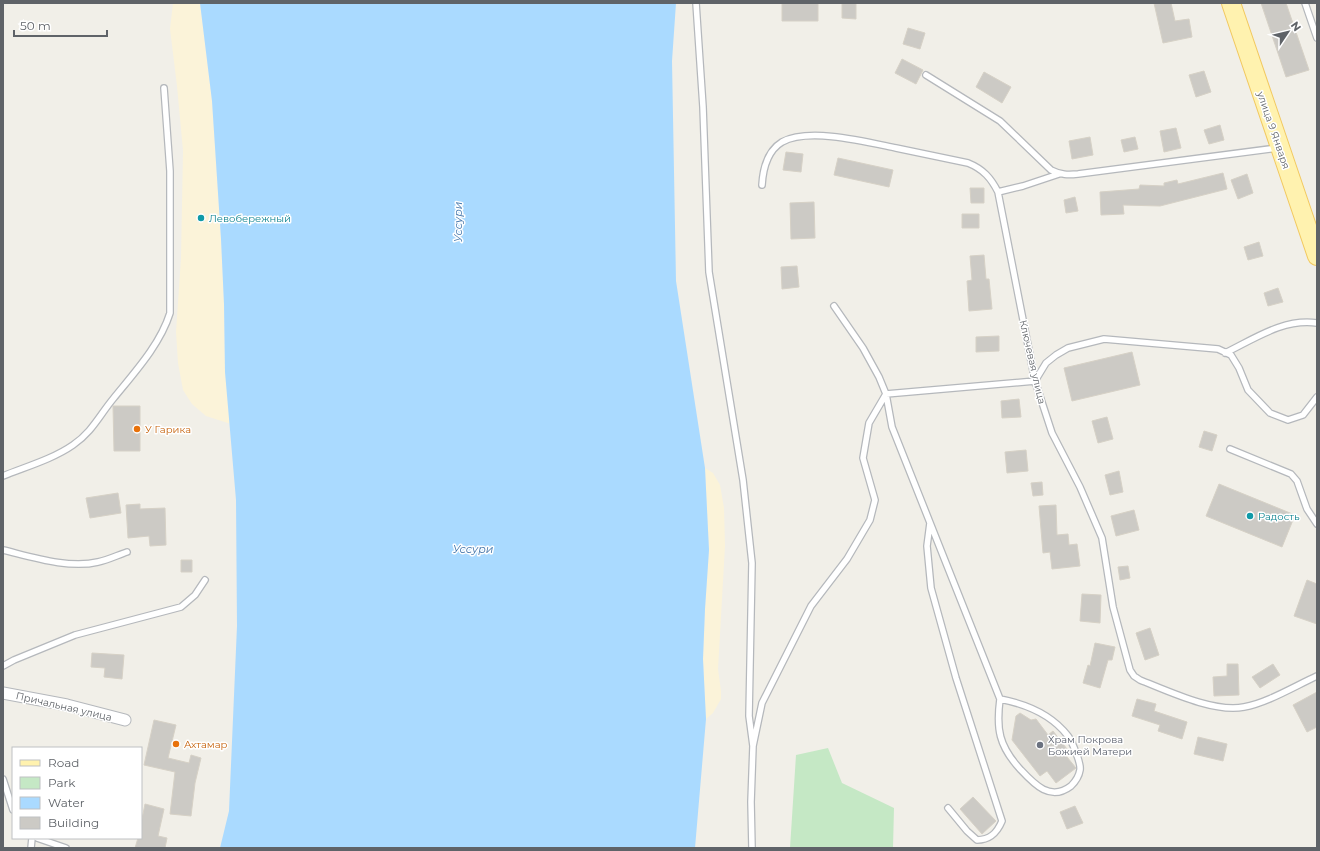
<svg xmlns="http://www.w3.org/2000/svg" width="1320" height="851" viewBox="0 0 1320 851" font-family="Montserrat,sans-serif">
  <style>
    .green { fill: #c5e8c5 }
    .sand { fill: #fbf3d9 }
    .water { fill: #aadaff }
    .building { fill: #cccac5; stroke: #d6d1c6 }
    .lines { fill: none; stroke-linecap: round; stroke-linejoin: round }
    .service-casing { stroke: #b5b8bc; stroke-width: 8 }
    .minor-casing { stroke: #b5b8bc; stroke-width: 13 }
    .primary-casing { stroke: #f2c960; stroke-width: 20 }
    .service { stroke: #fff; stroke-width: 5.5 }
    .minor { stroke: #fff; stroke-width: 11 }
    .primary { stroke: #fff2af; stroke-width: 18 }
    .culture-dot { fill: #0f9aa8; stroke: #fff; stroke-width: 1.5 }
    .food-dot { fill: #e8710a; stroke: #fff; stroke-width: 1.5 }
    .worship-dot { fill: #6b7280; stroke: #fff; stroke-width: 1.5 }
    .labels { text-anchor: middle; stroke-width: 3; stroke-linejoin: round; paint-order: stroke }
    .street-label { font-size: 10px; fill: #5f6368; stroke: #fff }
    .culture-label { font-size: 10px; fill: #0d838f; stroke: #fff; text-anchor: start }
    .food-label { font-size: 10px; fill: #c56008; stroke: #fff; text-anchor: start }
    .worship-label { font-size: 10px; fill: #5b616d; stroke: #fff; text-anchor: start }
    .water-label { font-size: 11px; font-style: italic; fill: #4174aa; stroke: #fff }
  </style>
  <rect width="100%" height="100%" fill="#f1efe8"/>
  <path class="green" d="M 828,748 L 842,783 L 894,808 L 893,848 L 790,848 L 796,755 Z"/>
  <path class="sand" d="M 173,3 L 200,3 L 212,101 L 221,239 L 224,304 L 225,372 L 231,424 L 206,416 L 192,404 L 183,390 L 178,363 L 176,332 L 181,258 L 183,151 L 177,86 L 170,29 Z
    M 705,468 L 713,473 L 720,485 L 724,508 L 725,546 L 718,669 L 721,691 L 721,699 L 713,713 L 706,719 L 703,659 L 705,609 L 709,550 Z"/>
  <path class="water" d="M 200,3 L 676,3 L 672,61 L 676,281 L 705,468 L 709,550 L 705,609 L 703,659 L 706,719 L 695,848 L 220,848 L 229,811 L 237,626 L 236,500 L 225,372 L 224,304 L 221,239 L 212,101 Z"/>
  <path class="building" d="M 782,3 L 818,3 L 818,21 L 782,21 Z
    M 842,3 L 856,3 L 856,19 L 842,18 Z
    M 1154,3 L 1171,3 L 1175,21 L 1189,19 L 1192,37 L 1163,43 Z
    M 1261,3 L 1286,3 L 1309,70 L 1286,77 Z
    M 908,28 L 925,33 L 920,49 L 903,44 Z
    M 902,59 L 923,70 L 916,84 L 895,73 Z
    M 1204,71 L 1211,92 L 1196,97 L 1189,75 Z
    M 984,72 L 1011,87 L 1002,103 L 976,87 Z
    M 1220,125 L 1224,140 L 1209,144 L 1204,130 Z
    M 1176,128 L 1181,148 L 1164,152 L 1160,131 Z
    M 1090,137 L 1093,155 L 1072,159 L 1069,141 Z
    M 1135,137 L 1138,149 L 1124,152 L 1121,140 Z
    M 786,152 L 803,154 L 801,172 L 783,170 Z
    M 838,158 L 893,170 L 889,187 L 834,175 Z
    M 1223,173 L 1227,189 L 1160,206 L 1123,205 L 1124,214 L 1101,215 L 1100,192 L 1139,189 L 1140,185 L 1164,186 L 1164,183 L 1177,180 L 1178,184 Z
    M 1247,174 L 1253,193 L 1238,199 L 1231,180 Z
    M 970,188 L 984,188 L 984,203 L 971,203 Z
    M 1075,197 L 1078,211 L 1066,213 L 1064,200 Z
    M 814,202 L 815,238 L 791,239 L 790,203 Z
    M 962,214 L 979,214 L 979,228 L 962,228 Z
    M 1259,242 L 1263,256 L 1248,260 L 1244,247 Z
    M 984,255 L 986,279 L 989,279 L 992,309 L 969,311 L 967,281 L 972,280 L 970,256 Z
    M 797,266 L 799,287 L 782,289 L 781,267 Z
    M 1278,288 L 1283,302 L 1268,306 L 1264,293 Z
    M 999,336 L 999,351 L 976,352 L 976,337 Z
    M 1132,352 L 1140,385 L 1072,401 L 1064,368 Z
    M 1019,399 L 1021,417 L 1002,418 L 1001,401 Z
    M 113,406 L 140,406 L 140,451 L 114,451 Z
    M 1107,417 L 1113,439 L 1098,443 L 1092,421 Z
    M 1204,431 L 1217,435 L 1212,451 L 1199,447 Z
    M 1026,450 L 1028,471 L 1007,473 L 1005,452 Z
    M 1119,471 L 1123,492 L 1110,495 L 1105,475 Z
    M 1042,482 L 1043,495 L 1033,496 L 1031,483 Z
    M 1219,484 L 1295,515 L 1282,547 L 1206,516 Z
    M 118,493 L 121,513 L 90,518 L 86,498 Z
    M 140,504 L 140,509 L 165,508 L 166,545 L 150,546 L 149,536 L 128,538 L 126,505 Z
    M 1056,505 L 1057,535 L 1068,534 L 1069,545 L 1077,544 L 1080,566 L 1052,569 L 1050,552 L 1043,553 L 1039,506 Z
    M 1134,510 L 1139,530 L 1116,536 L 1111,516 Z
    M 181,560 L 192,560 L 192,572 L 181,572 Z
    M 1128,566 L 1130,578 L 1120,580 L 1118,567 Z
    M 1307,580 L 1317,584 L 1317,624 L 1294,616 Z
    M 1082,594 L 1101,595 L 1100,623 L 1080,621 Z
    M 1150,628 L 1159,655 L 1145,660 L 1136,633 Z
    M 1095,643 L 1115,647 L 1112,660 L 1108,660 L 1100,688 L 1083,683 L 1088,665 L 1090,666 Z
    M 92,653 L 124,655 L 122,679 L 104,677 L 105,668 L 91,667 Z
    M 1227,664 L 1238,664 L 1239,695 L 1214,696 L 1213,677 L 1227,676 Z
    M 1273,664 L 1280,675 L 1260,688 L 1252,677 Z
    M 1317,692 L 1317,727 L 1307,732 L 1293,705 Z
    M 1137,699 L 1156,704 L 1154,711 L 1187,722 L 1182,739 L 1158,731 L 1160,725 L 1132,716 Z
    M 1020,713 L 1031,720 L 1036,719 L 1048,735 L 1053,731 L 1067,749 L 1063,752 L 1076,768 L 1056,783 L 1047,771 L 1040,776 L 1012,740 L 1016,716 Z
    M 154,720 L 176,725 L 168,758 L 189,763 L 191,755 L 201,758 L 195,783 L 191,816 L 170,814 L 175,772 L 144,765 Z
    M 1198,737 L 1227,744 L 1223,761 L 1194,754 Z
    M 973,797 L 996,821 L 982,834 L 960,809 Z
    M 145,804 L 164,809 L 158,836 L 167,838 L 165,848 L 135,848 L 138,838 L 141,838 L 141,824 Z
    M 1075,806 L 1083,823 L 1067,829 L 1060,812 Z"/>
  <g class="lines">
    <g class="service-casing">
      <path id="service" d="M 696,3 L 703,107 L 709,272 L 743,480 L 752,563 L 749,716 L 753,746
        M 1305,3 L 1317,38
        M 926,75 L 1000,121 L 1051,170 C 1061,175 1068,175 1078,174 L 1277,148
        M 762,185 C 763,169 767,151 782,142 C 809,127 867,142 896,148 C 920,153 944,158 968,163 C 983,169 991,178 998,192 L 1035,381 L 1052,433 L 1080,487 L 1102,538 L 1113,607 L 1130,670 L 1134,676 L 1140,680 C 1168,691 1214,713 1244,707 C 1267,703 1295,686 1317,676
        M 998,192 L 1023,186 L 1059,174
        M 834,306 L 863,348 L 879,377 L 886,394 L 892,427 L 1000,699 C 996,729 999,746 1020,769 C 1034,784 1050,802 1071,786 C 1075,782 1079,776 1080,770 C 1081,764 1077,756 1075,750 C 1073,745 1071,740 1068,736 C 1052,715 1026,704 1000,699
        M 1225,353 C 1254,339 1284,318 1317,323
        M 886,394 L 1035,381 L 1046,363 L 1056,355 L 1068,348 L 1104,339 L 1218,349 L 1231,355 L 1239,368 L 1248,390 L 1270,413 L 1288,420 L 1303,415 L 1317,397
        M 1230,449 L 1291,474 L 1297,481 L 1307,509 L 1317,524
        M 3,476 C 25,467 53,459 73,445 C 92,432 99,416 113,399 C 134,373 160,345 170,313 L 170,171 L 164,88
        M 930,523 L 927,546 L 931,588 L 956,678 L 1002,821 C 997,833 990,840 977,840 L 967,831 L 948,808
        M 3,550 C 32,557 69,569 98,562 C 108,560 118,555 127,552
        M 3,666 L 14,660 L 75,635 L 181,607 L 195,595 L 205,580
        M 3,779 L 13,810
        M 37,838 L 66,848
        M 31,848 L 32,838
        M 752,848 L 751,802 L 753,746 L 762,703 L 811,606 L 847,559 L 870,520 L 875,500 L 863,458 L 869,423 L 886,394"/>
    </g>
    <g class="minor-casing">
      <path id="minor" d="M 3,693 L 67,705 L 125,720"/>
    </g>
    <g class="primary-casing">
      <path id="primary" d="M 1231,3 L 1317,256"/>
    </g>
    <use href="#service" class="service"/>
    <use href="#minor" class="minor"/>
    <use href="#primary" class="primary"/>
  </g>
  <g class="culture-dot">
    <circle cx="201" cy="218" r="4"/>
    <circle cx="1250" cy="516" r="4"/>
  </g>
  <g class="food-dot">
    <circle cx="137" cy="429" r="4"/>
    <circle cx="176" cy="744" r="4"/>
  </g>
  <circle class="worship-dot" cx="1040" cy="745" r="4"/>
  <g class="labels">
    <g class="street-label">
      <text transform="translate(1274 130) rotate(71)" y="4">улица 9 Января</text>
      <text transform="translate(1033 362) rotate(77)" y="4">Ключевая улица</text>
      <text transform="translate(64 706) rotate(13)" y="4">Причальная улица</text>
    </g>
    <g class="culture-label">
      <text x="209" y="222">Левобережный</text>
      <text x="1258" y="520">Радость</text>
    </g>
    <g class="food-label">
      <text x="145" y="433">У Гарика</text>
      <text x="184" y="748">Ахтамар</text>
    </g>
    <g class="worship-label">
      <text x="1048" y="743">Храм Покрова<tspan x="1048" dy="12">Божией Матери</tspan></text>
    </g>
    <g class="water-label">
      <text transform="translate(458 222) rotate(-90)" y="4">Уссури</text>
      <text x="473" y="553">Уссури</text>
    </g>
  </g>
  <rect width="1320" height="851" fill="none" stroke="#5f6368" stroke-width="8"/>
  <rect x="12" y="747" width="130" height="92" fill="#ffffff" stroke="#bfc1c3"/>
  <rect x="20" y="760" width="20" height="6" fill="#fff2af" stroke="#bfc1c3"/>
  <text x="48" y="767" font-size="12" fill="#5f6368">Road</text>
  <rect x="20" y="777" width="20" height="12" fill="#c5e8c5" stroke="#bfc1c3"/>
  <text x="48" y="787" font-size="12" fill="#5f6368">Park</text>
  <rect x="20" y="797" width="20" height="12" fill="#aadaff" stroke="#bfc1c3"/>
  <text x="48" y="807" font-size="12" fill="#5f6368">Water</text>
  <rect x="20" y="817" width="20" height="12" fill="#cccac5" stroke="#bfc1c3"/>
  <text x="48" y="827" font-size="12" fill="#5f6368">Building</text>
  <g transform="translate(1288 32) rotate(55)" stroke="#ffffff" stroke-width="3" paint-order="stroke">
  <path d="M0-3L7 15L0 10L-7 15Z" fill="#5f6368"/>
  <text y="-6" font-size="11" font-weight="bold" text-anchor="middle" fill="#5f6368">N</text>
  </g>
  <path d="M14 30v6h93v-6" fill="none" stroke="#5f6368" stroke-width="2"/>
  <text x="20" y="30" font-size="12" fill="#5f6368" stroke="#ffffff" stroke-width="3" paint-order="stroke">50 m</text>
</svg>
